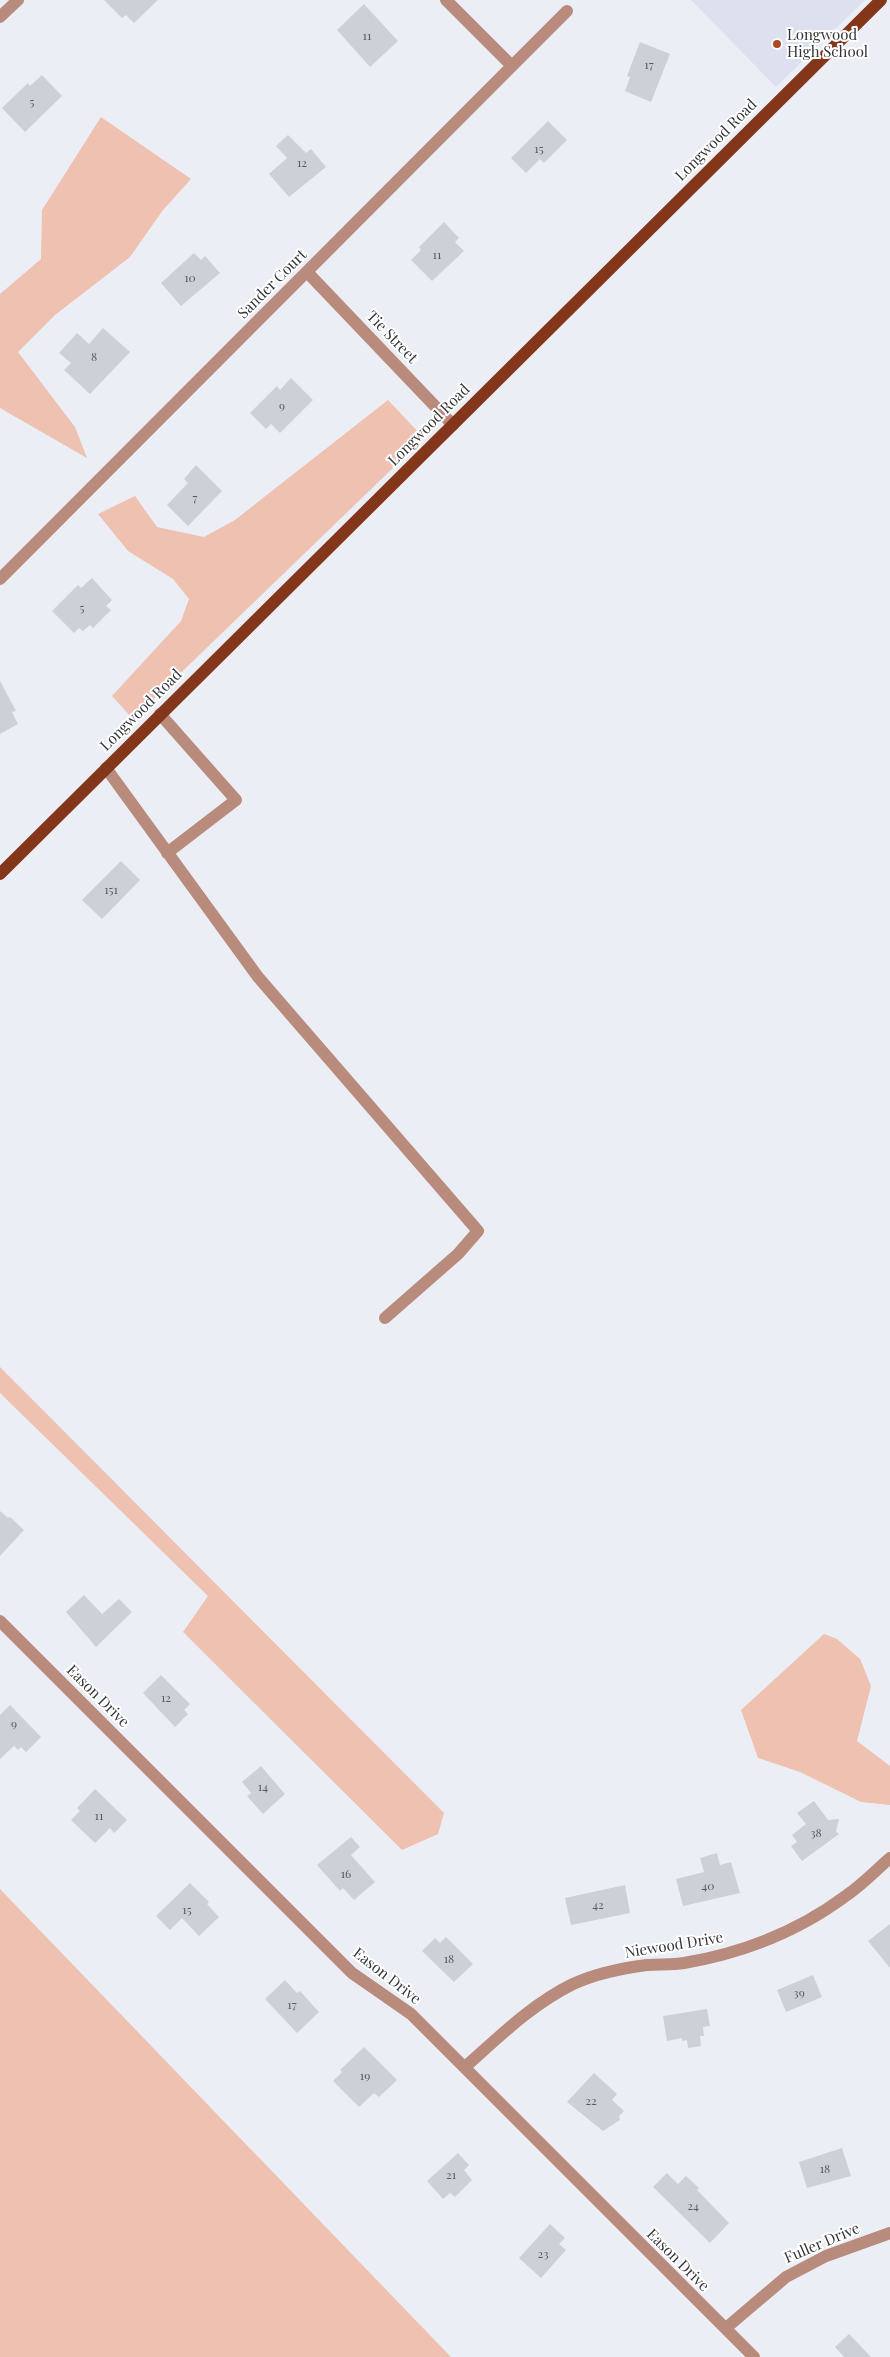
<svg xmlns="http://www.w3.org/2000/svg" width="890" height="2357" viewBox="0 0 890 2357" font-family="'Playfair Display',serif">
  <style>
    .built { fill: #dde1ef }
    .green { fill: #eec1b1 }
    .building { fill: #ced0d8 }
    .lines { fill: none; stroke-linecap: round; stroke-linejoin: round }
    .minor { stroke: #b98b7c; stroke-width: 12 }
    .major { stroke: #83361a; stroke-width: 12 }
    .poi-dot { fill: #af4822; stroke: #fff; stroke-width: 2 }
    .labels { text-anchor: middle; stroke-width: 4; stroke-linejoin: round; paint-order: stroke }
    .number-label { font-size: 12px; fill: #5a5b5f }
    .poi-label { font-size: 15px; fill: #333437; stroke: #fff; text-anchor: start }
    .street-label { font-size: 15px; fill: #333437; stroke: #fff }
  </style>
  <rect width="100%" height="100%" fill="#eceef6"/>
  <path class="built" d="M 691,0 L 865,0 L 776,87 Z"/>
  <path class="green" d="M 101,117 L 191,179 L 163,210 L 130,257 L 55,315 L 18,352 L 75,427 L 87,458 L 0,408 L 0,294 L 41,259 L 42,210 Z
    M 388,400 L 424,438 L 133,719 L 112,696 L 181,621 L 189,599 L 173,579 L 128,551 L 98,514 L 135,496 L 157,527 L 204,537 L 235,520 Z
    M 0,1367 L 444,1813 L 438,1834 L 402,1850 L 183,1632 L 208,1596 L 0,1393 Z
    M 824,1634 L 837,1639 L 860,1659 L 871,1686 L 857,1741 L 890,1766 L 890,1805 L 861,1802 L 800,1772 L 758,1758 L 741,1710 Z
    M 0,1889 L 451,2357 L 0,2357 Z"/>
  <path class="building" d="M 104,0 L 158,0 L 134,23 L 126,15 L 122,18 Z
    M 364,4 L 398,41 L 370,67 L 337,30 Z
    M 640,42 L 670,54 L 651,102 L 625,91 L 630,77 L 627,76 Z
    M 42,75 L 62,96 L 25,132 L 2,108 L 28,83 L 30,86 Z
    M 548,121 L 567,140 L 544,163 L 540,159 L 526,173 L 511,158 Z
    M 288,135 L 306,153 L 311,149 L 326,167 L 289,197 L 269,174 L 287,158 L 276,146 Z
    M 444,222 L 459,238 L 455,242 L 464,251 L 432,281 L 411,260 L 421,250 L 419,247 Z
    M 194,253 L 201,260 L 205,256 L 220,273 L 181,306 L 161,283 Z
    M 103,328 L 130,352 L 90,394 L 64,370 L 71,363 L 59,353 L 77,333 L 89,344 Z
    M 291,378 L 313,400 L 280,433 L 271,424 L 266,429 L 250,413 L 277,386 L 280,390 Z
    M 196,465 L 222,491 L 188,526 L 167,505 L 188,483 L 184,479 Z
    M 92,578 L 112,600 L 106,606 L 111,610 L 93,628 L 90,625 L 83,631 L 79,628 L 74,633 L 52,611 L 78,585 L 81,588 Z
    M 0,681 L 16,711 L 12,712 L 18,724 L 0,734 Z
    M 121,861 L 140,880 L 102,919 L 82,900 Z
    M 0,1511 L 8,1518 L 10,1517 L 24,1530 L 0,1556 Z
    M 84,1595 L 102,1614 L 119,1599 L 132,1612 L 96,1647 L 66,1612 Z
    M 161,1675 L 190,1704 L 184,1710 L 188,1714 L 175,1727 L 143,1693 Z
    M 10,1705 L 41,1737 L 26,1752 L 21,1747 L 18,1750 L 14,1746 L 0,1759 L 0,1715 Z
    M 261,1766 L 285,1794 L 263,1814 L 247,1796 L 251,1793 L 242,1782 Z
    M 95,1789 L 127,1820 L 114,1833 L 110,1828 L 95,1843 L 71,1820 L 80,1811 L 77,1808 Z
    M 814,1801 L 828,1820 L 839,1819 L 836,1831 L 839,1834 L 802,1861 L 791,1846 L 797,1842 L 792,1835 L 806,1824 L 797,1813 Z
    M 351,1837 L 360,1847 L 351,1855 L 375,1882 L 354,1900 L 343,1888 L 340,1891 L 317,1865 Z
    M 717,1853 L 720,1865 L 731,1862 L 740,1893 L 683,1906 L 676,1879 L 704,1872 L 700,1858 Z
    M 190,1883 L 209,1902 L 207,1904 L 219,1917 L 199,1936 L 182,1918 L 170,1930 L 156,1916 Z
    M 625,1885 L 630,1913 L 571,1925 L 565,1898 Z
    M 890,1924 L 890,1968 L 868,1941 Z
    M 446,1937 L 473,1964 L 454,1982 L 422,1951 L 435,1938 L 440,1943 Z
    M 813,1975 L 822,1997 L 786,2012 L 777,1990 Z
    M 285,1980 L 297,1993 L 300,1991 L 319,2012 L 297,2033 L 265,1999 Z
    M 707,2009 L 710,2026 L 703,2027 L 704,2036 L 700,2036 L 701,2046 L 688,2048 L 687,2040 L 682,2041 L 682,2038 L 667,2041 L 663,2016 Z
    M 364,2047 L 397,2080 L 379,2097 L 374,2093 L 359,2107 L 333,2081 L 342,2072 L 340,2070 Z
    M 594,2073 L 617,2094 L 612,2100 L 624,2111 L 619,2116 L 620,2120 L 603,2131 L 567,2102 Z
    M 842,2148 L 851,2176 L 807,2188 L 799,2162 Z
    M 458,2153 L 469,2165 L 464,2170 L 472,2180 L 455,2197 L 450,2193 L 443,2199 L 427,2181 Z
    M 667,2173 L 678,2184 L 686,2176 L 699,2188 L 697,2190 L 729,2223 L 710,2243 L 653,2187 Z
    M 550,2224 L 565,2238 L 559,2244 L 566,2250 L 541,2278 L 519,2258 Z
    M 849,2334 L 871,2357 L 844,2357 L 835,2347 Z"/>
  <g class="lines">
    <path class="minor" d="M 446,0 L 512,66
      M 0,17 L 18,0
      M 307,272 L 453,425
      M 0,579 L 567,11
      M 160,714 L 236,800 L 167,853
      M 106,768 L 258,977 L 478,1231 L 458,1254 L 385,1318
      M 0,1621 L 352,1973 L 411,2014 L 754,2357
      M 465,2067 C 499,2037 532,2004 573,1984 C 595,1974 623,1968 647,1965 C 659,1964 672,1965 684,1963 C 743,1953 799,1931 847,1895 C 863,1884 876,1870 890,1858
      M 726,2328 L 786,2277 L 826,2256 L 890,2233"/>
    <path class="major" d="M 0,874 L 881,0"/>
  </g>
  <circle class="poi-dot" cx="777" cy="44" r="5"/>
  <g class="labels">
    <g class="number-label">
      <text x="367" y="40">11</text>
      <text x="649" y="69">17</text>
      <text x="32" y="106">5</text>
      <text x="539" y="153">15</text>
      <text x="302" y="167">12</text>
      <text x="437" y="259">11</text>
      <text x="190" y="282">10</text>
      <text x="94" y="361">8</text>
      <text x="282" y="410">9</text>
      <text x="195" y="502">7</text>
      <text x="82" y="612">5</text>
      <text x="111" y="894">151</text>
      <text x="166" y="1702">12</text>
      <text x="14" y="1728">9</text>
      <text x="263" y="1791">14</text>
      <text x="99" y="1820">11</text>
      <text x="816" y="1837">38</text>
      <text x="346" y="1878">16</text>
      <text x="708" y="1890">40</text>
      <text x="598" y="1909">42</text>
      <text x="187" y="1914">15</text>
      <text x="449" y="1963">18</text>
      <text x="799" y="1997">39</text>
      <text x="292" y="2009">17</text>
      <text x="365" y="2080">19</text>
      <text x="591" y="2105">22</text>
      <text x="825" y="2173">18</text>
      <text x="451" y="2179">21</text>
      <text x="693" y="2210">24</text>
      <text x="543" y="2258">23</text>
    </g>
    <g class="poi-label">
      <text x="787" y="40">Longwood<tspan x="787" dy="17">High School</tspan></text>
    </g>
    <g class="street-label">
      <text transform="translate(716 140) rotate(-45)" y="5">Longwood Road</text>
      <text transform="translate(272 284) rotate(-45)" y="5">Sander Court</text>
      <text transform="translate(392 337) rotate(46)" y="5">Tie Street</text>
      <text transform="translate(429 425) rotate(-45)" y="5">Longwood Road</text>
      <text transform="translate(141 710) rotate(-45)" y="5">Longwood Road</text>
      <text transform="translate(98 1696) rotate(45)" y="5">Eason Drive</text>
      <text transform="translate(674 1945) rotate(-9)" y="5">Niewood Drive</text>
      <text transform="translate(387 1976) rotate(38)" y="5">Eason Drive</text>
      <text transform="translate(822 2243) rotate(-23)" y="5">Fuller Drive</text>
      <text transform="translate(678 2260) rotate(45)" y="5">Eason Drive</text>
    </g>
  </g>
</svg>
